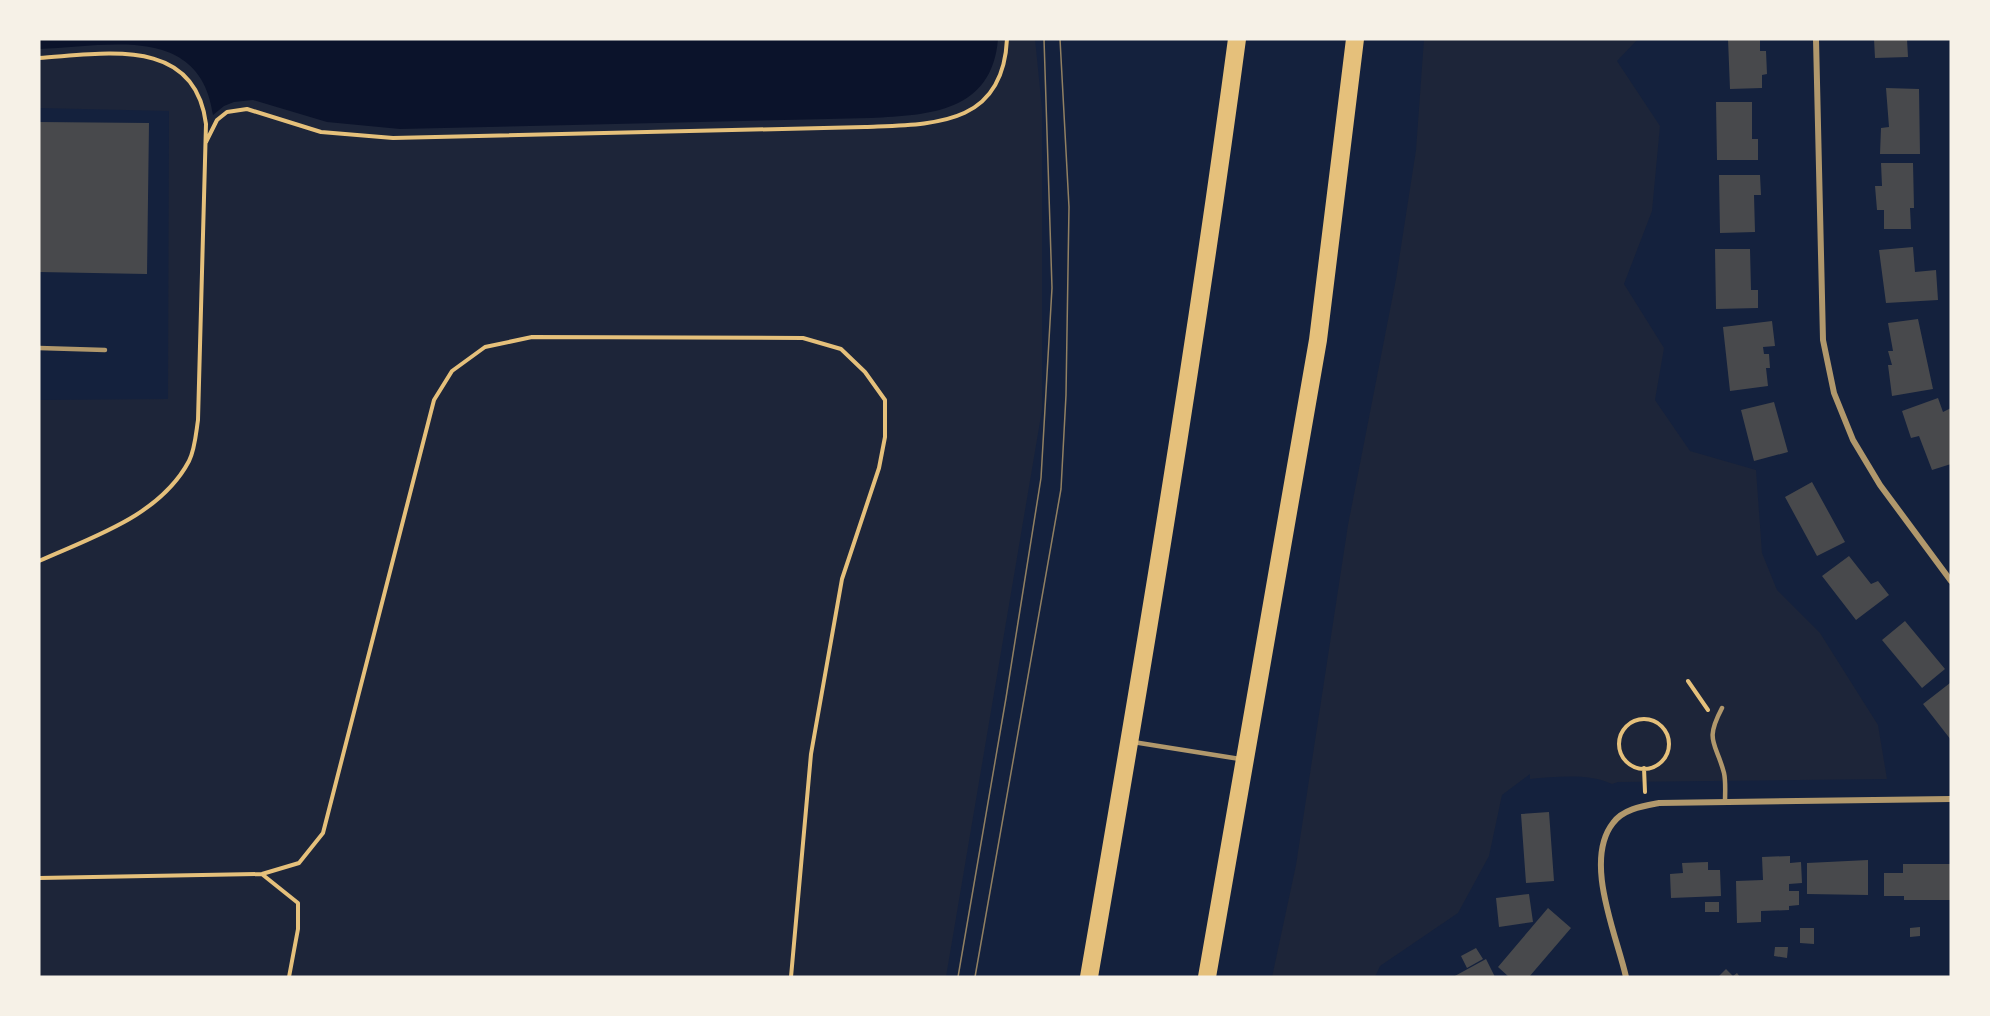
<svg xmlns="http://www.w3.org/2000/svg" width="1990" height="1016" viewBox="0 0 1990 1016" font-family="Lato,sans-serif">
  <style>
    .green { fill: #1d2539 }
    .water { fill: #0b132b }
    .building { fill: #48494c }
    .lines { fill: none; stroke-linecap: round; stroke-linejoin: round }
    .path { stroke: #e5c07b; stroke-width: 4 }
    .service { stroke: #b1986c; stroke-width: 4.5 }
    .minor { stroke: #b1986c; stroke-width: 6 }
    .motorway { stroke: #e5c07b; stroke-width: 18 }
    .tram { stroke: #918062; stroke-width: 1.5 }
  </style>
  <rect width="100%" height="100%" fill="#14213d"/>
  <path class="green" d="M 39,39 L 1035,39 L 1042,109 L 1042,410 L 946,977 L 39,977 L 39,400 L 168,399 L 169,111 L 39,108 Z
    M 1424,39 L 1638,39 L 1617,61 L 1660,126 L 1652,211 L 1624,284 L 1664,348 L 1655,400 L 1690,451 L 1756,470 L 1762,553 L 1777,590 L 1820,633 L 1878,725 L 1887,779 L 1618,782 L 1612,784 C 1587,773 1557,777 1530,779 L 1530,774 L 1502,795 L 1489,856 L 1458,913 L 1380,966 L 1375,977 L 1272,977 L 1296,865 L 1348,525 L 1396,279 L 1416,150 Z"/>
  <path class="water" d="M 39,39 L 998,39 C 992,112 930,115 871,118 L 400,129 L 327,122 L 253,100 L 234,102 L 224,106 L 213,115 C 200,22 105,47 39,49 Z"/>
  <path class="building" d="M 1728,39 L 1760,39 L 1760,51 L 1766,51 L 1767,74 L 1762,75 L 1762,88 L 1730,89 Z
    M 1874,39 L 1907,39 L 1908,57 L 1875,58 Z
    M 1886,88 L 1919,89 L 1920,154 L 1880,154 L 1881,128 L 1889,127 Z
    M 1716,102 L 1752,102 L 1752,139 L 1758,139 L 1758,160 L 1717,160 Z
    M 39,122 L 149,123 L 147,274 L 39,272 Z
    M 1881,163 L 1913,163 L 1914,208 L 1910,208 L 1911,229 L 1884,229 L 1884,210 L 1877,210 L 1875,186 L 1882,186 Z
    M 1719,175 L 1760,175 L 1761,195 L 1754,195 L 1755,232 L 1720,233 Z
    M 1913,247 L 1915,272 L 1936,270 L 1938,300 L 1886,303 L 1879,250 Z
    M 1715,249 L 1750,249 L 1751,290 L 1758,290 L 1758,308 L 1716,309 Z
    M 1918,319 L 1933,389 L 1892,396 L 1888,365 L 1892,365 L 1888,351 L 1893,351 L 1888,323 Z
    M 1772,321 L 1775,346 L 1763,347 L 1764,354 L 1769,354 L 1770,368 L 1766,368 L 1768,386 L 1730,391 L 1723,327 Z
    M 1938,398 L 1943,412 L 1951,408 L 1951,464 L 1932,470 L 1919,436 L 1911,438 L 1902,411 Z
    M 1774,402 L 1788,452 L 1754,461 L 1741,410 Z
    M 1812,482 L 1845,542 L 1817,556 L 1785,497 Z
    M 1849,556 L 1871,584 L 1878,581 L 1889,595 L 1856,620 L 1822,576 Z
    M 1905,621 L 1945,669 L 1922,688 L 1882,640 Z
    M 1950,683 L 1951,684 L 1951,740 L 1923,704 Z
    M 1549,812 L 1554,881 L 1526,883 L 1521,814 Z
    M 1790,856 L 1790,863 L 1801,862 L 1802,883 L 1789,884 L 1789,891 L 1799,891 L 1799,905 L 1789,906 L 1789,910 L 1761,911 L 1761,922 L 1737,923 L 1736,881 L 1763,880 L 1762,857 Z
    M 1868,860 L 1868,895 L 1807,894 L 1807,863 Z
    M 1708,862 L 1708,870 L 1720,870 L 1721,896 L 1671,898 L 1670,874 L 1683,873 L 1682,863 Z
    M 1903,864 L 1950,864 L 1950,900 L 1904,900 L 1904,896 L 1884,896 L 1884,873 L 1903,873 Z
    M 1529,894 L 1533,922 L 1499,927 L 1496,898 Z
    M 1705,902 L 1719,902 L 1719,912 L 1705,912 Z
    M 1548,908 L 1571,928 L 1529,977 L 1509,977 L 1498,967 Z
    M 1920,927 L 1920,936 L 1910,937 L 1910,928 Z
    M 1800,928 L 1814,928 L 1814,944 L 1800,943 Z
    M 1775,947 L 1788,947 L 1787,958 L 1774,956 Z
    M 1476,948 L 1483,959 L 1467,968 L 1461,956 Z
    M 1486,959 L 1495,977 L 1453,977 Z
    M 1726,969 L 1733,976 L 1737,973 L 1740,977 L 1718,977 Z"/>
  <g class="lines">
    <path class="path" d="M 39,58 C 104,54 195,35 206,124 L 198,420 C 196,433 195,449 189,461 C 160,516 92,537 39,561
      M 206,142 L 217,120 L 227,112 L 247,109 L 321,132 L 393,138 L 865,127 C 933,124 1003,127 1007,39
      M 1688,681 L 1708,710
      M1619 744a25 25 0 1 1 50 0a25 25 0 1 1-50 0Z
      M 1644,768 L 1645,792
      M 263,875 L 298,903 L 298,929 L 289,977
      M 39,878 L 262,874 L 299,863 L 323,833 L 434,400 L 452,371 L 485,347 L 532,337 L 803,338 L 841,349 L 865,372 L 885,400 L 885,437 L 879,468 L 842,579 L 811,754 L 791,977"/>
    <path class="service" d="M 39,348 L 105,350
      M 1722,708 C 1704,742 1716,742 1724,773 C 1726,782 1725,793 1725,802
      M 1133,742 L 1240,759"/>
    <path class="minor" d="M 1816,39 L 1823,340 L 1834,393 L 1853,440 L 1880,485 L 1951,581
      M 1626,977 C 1617,936 1583,861 1613,823 C 1623,809 1643,806 1659,803 L 1951,799"/>
    <path class="motorway" d="M 1089,977 C 1143,665 1195,353 1237,39
      M 1207,977 L 1318,340 L 1355,39"/>
    <path class="tram" d="M 958,977 L 1006,698 L 1041,478 L 1052,288 L 1044,39
      M 975,977 L 1061,489 L 1066,395 L 1069,207 L 1060,39"/>
  </g>
  <rect width="1990" height="1016" fill="none" stroke="#f6f1e7" stroke-width="81"/>
</svg>
